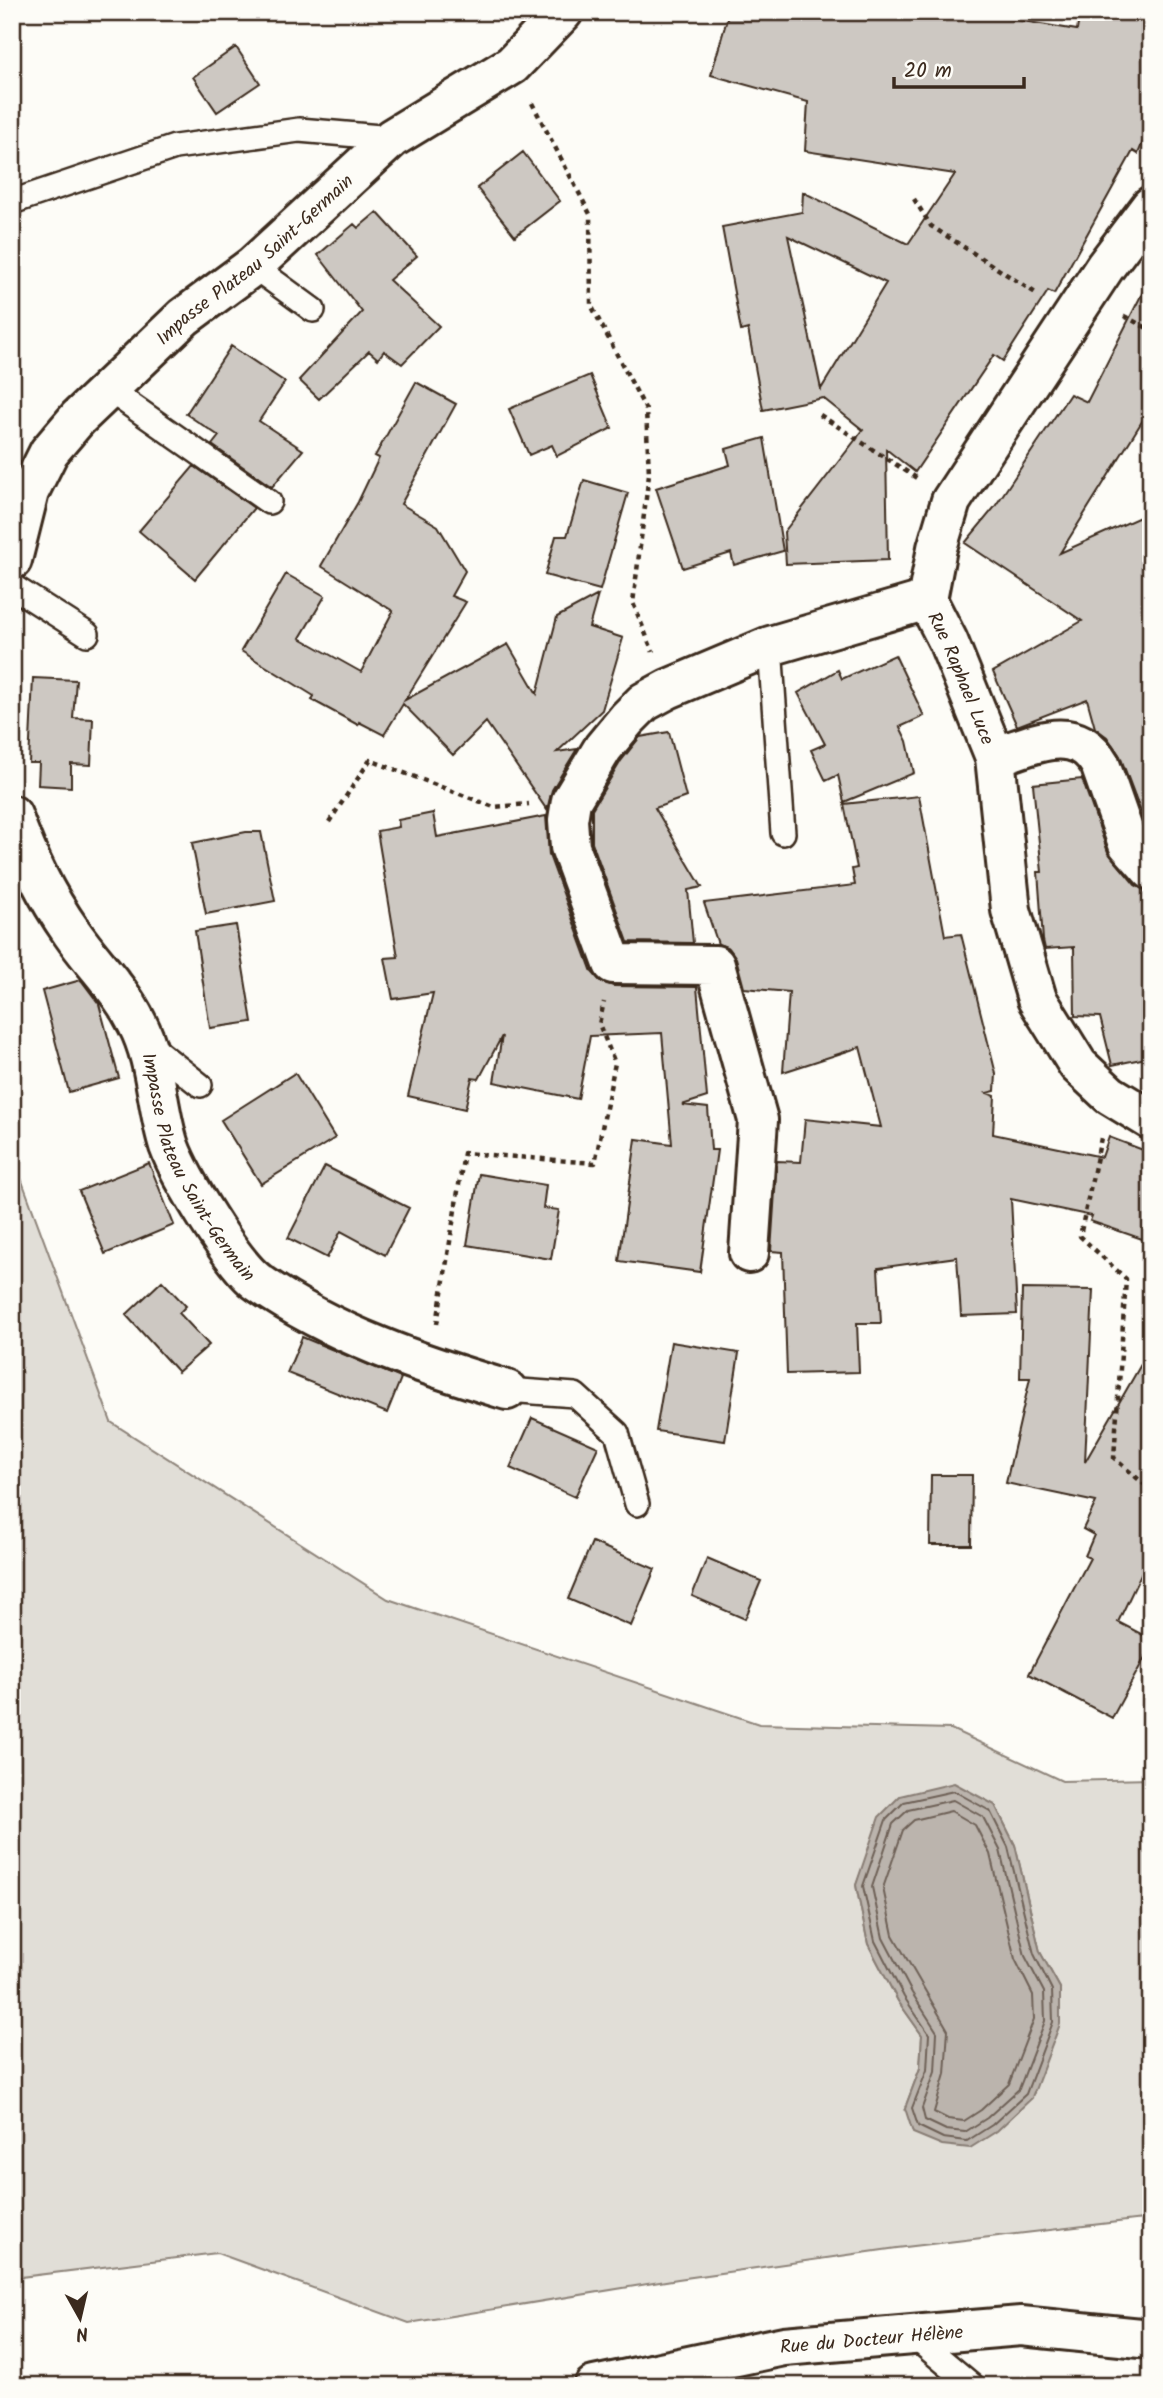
<svg xmlns="http://www.w3.org/2000/svg" width="1163" height="2398" viewBox="0 0 1163 2398" font-family="Kalam,sans-serif">
  <style>
    .green { fill: #e1ded7; stroke: #8e847a; stroke-width: 2; fill-rule: evenodd }
    .water { fill: #bbb4ad; stroke: #887d74; stroke-width: 2 }
    .lines { fill: none; stroke-linecap: round; stroke-linejoin: round }
    .shore { stroke: #6e6157; stroke-width: 2 }
    .building { fill: #cdc8c2; stroke: #3b2a1e; stroke-width: 2; fill-rule: evenodd }
    .lane-casing { stroke: #3b2a1e; stroke-width: 28 }
    .street-casing { stroke: #3b2a1e; stroke-width: 44 }
    .path { stroke: #3b2a1e; stroke-width: 4.5; stroke-dasharray: 5 5; stroke-linecap: butt }
    .lane { stroke: #fdfcf7; stroke-width: 23 }
    .street { stroke: #fdfcf7; stroke-width: 38 }
    .labels { text-anchor: middle; stroke-width: 6; stroke-linejoin: round; paint-order: stroke }
    .street-label { font-size: 19px; fill: #3b2a1e; stroke: #fdfcf7 }
  </style>
  <rect width="100%" height="100%" fill="#fdfcf7"/>
  <filter id="ink" filterUnits="userSpaceOnUse"><feTurbulence type="fractalNoise" baseFrequency=".0143" numOctaves="2"/><feDisplacementMap in="SourceGraphic" scale="14" xChannelSelector="R" yChannelSelector="G"/><feConvolveMatrix kernelMatrix="1 2 1 2 8 2 1 2 1" color-interpolation-filters="sRGB"/></filter>
  <g filter="url(#ink)">
    <path class="green" d="M 12,1154 L 111,1422 L 388,1599 L 759,1724 L 951,1729 L 1062,1781 L 1151,1779 L 1151,2218 L 897,2248 L 678,2279 L 409,2323 L 217,2253 L 12,2278 ZM 995,1805 L 1015,1845 L 1040,1952 L 1060,1988 L 905,2108 L 920,2068 L 922,2035 L 898,2001 L 868,1944 L 856,1885 L 869,1853 Z"/>
    <path class="water" d="M 954,1783 L 995,1805 L 1015,1845 L 1040,1952 L 1060,1988 L 1060,2024 L 1032,2098 L 997,2131 L 970,2148 L 942,2145 L 913,2133 L 905,2108 L 920,2068 L 922,2035 L 898,2001 L 868,1944 L 856,1885 L 879,1817 L 900,1796 Z"/>
    <g class="lines">
      <path class="shore" d="M 954,1791 L 990,1811 L 1008,1847 L 1034,1954 L 1052,1990 L 1053,2022 L 1026,2094 L 992,2125 L 967,2141 L 943,2138 L 918,2126 L 912,2108 L 927,2070 L 929,2034 L 904,1997 L 875,1941 L 863,1886 L 886,1820 L 904,1802 Z
        M 953,1800 L 983,1817 L 1000,1850 L 1025,1956 L 1044,1992 L 1045,2021 L 1019,2089 L 987,2118 L 965,2132 L 946,2130 L 925,2120 L 922,2108 L 935,2072 L 937,2032 L 912,1993 L 883,1938 L 872,1887 L 893,1824 L 908,1810 Z
        M 951,1811 L 975,1825 L 990,1854 L 1015,1959 L 1033,1995 L 1034,2019 L 1009,2084 L 981,2110 L 964,2121 L 948,2119 L 934,2112 L 945,2074 L 948,2030 L 893,1935 L 883,1888 L 903,1830 L 914,1820 Z"/>
    </g>
    <path class="building" d="M 729,12 L 969,12 L 1077,30 L 1080,12 L 1151,12 L 1151,123 L 1138,154 L 1133,151 L 1054,294 L 1048,291 L 1003,361 L 994,355 L 915,472 L 886,449 L 888,560 L 786,564 L 784,532 L 863,430 L 823,398 L 763,410 L 748,329 L 741,331 L 722,227 L 802,212 L 803,192 L 908,244 L 955,174 L 805,151 L 808,102 L 711,75 ZM 788,236 L 886,283 L 821,389 Z
      M 236,47 L 260,83 L 217,112 L 193,77 Z
      M 523,152 L 560,201 L 515,236 L 477,188 Z
      M 377,212 L 417,256 L 389,280 L 439,326 L 402,364 L 384,351 L 378,359 L 369,351 L 319,399 L 299,380 L 362,312 L 318,255 L 354,224 L 358,228 Z
      M 1151,276 L 1151,407 L 1060,553 L 1151,512 L 1150,836 L 1120,756 L 1107,737 L 1095,728 L 1087,699 L 1017,726 L 993,672 L 1082,621 L 965,543 L 994,508 L 1070,394 L 1087,402 Z
      M 231,346 L 285,382 L 259,421 L 303,450 L 272,487 L 212,445 L 219,436 L 186,414 Z
      M 590,375 L 612,428 L 557,456 L 552,445 L 529,455 L 509,409 Z
      M 416,382 L 456,404 L 401,504 L 438,526 L 465,571 L 451,596 L 466,602 L 405,700 L 508,644 L 537,694 L 557,617 L 598,595 L 589,627 L 623,638 L 602,710 L 557,752 L 577,749 L 552,790 L 547,810 L 486,722 L 453,755 L 403,704 L 384,735 L 359,722 L 358,725 L 312,700 L 314,696 L 241,651 L 286,574 L 325,596 L 300,638 L 361,672 L 393,611 L 321,566 L 358,502 L 379,458 L 375,456 Z
      M 764,438 L 783,551 L 734,565 L 731,553 L 683,568 L 656,488 L 730,465 L 726,449 Z
      M 194,466 L 254,508 L 195,579 L 139,531 Z
      M 584,480 L 628,493 L 600,590 L 545,575 L 556,536 L 567,536 Z
      M 895,655 L 924,716 L 900,727 L 907,741 L 914,773 L 844,802 L 838,775 L 826,781 L 811,750 L 825,744 L 798,693 L 838,670 L 842,679 Z
      M 33,678 L 76,680 L 73,718 L 93,719 L 91,765 L 71,764 L 71,787 L 38,785 L 39,763 L 29,763 Z
      M 669,732 L 686,797 L 655,808 L 702,887 L 688,890 L 693,943 L 628,942 L 592,842 L 592,809 L 621,761 L 640,737 Z
      M 1082,779 L 1108,852 L 1135,885 L 1144,890 L 1144,967 L 1151,967 L 1151,1057 L 1112,1065 L 1100,1017 L 1075,1016 L 1074,947 L 1045,949 L 1043,940 L 1038,872 L 1042,872 L 1033,784 Z
      M 919,796 L 945,936 L 961,934 L 996,1074 L 995,1091 L 987,1093 L 995,1096 L 993,1134 L 1102,1157 L 1109,1137 L 1151,1153 L 1151,1242 L 1090,1221 L 1092,1216 L 1011,1199 L 1017,1314 L 961,1316 L 957,1257 L 878,1268 L 881,1323 L 857,1323 L 859,1372 L 787,1374 L 783,1252 L 771,1251 L 777,1161 L 801,1162 L 805,1119 L 881,1127 L 860,1047 L 783,1072 L 789,992 L 744,988 L 736,958 L 729,948 L 718,944 L 704,903 L 855,885 L 852,869 L 857,868 L 844,804 Z
      M 433,813 L 437,837 L 546,816 L 549,855 L 592,972 L 600,981 L 613,986 L 697,987 L 707,1097 L 682,1105 L 708,1108 L 711,1150 L 717,1150 L 700,1272 L 619,1261 L 636,1139 L 672,1144 L 662,1033 L 590,1036 L 578,1099 L 494,1082 L 502,1036 L 479,1079 L 472,1078 L 465,1109 L 408,1096 L 433,993 L 393,999 L 385,958 L 398,957 L 377,831 L 399,827 L 398,820 Z
      M 246,832 L 261,832 L 275,901 L 206,914 L 192,843 Z
      M 236,925 L 252,1022 L 210,1028 L 195,931 Z
      M 81,980 L 99,1004 L 119,1078 L 69,1092 L 42,991 Z
      M 295,1073 L 335,1138 L 261,1184 L 221,1120 Z
      M 149,1163 L 174,1225 L 105,1254 L 79,1191 Z
      M 325,1166 L 409,1208 L 385,1255 L 341,1231 L 327,1258 L 288,1238 Z
      M 479,1174 L 546,1185 L 543,1208 L 559,1210 L 551,1259 L 467,1245 Z
      M 162,1281 L 186,1306 L 179,1313 L 209,1345 L 178,1372 L 126,1315 Z
      M 1022,1289 L 1093,1290 L 1085,1462 L 1151,1347 L 1151,1553 L 1118,1622 L 1151,1639 L 1151,1646 L 1112,1718 L 1029,1674 L 1090,1558 L 1085,1556 L 1094,1535 L 1083,1529 L 1096,1502 L 1006,1483 L 1030,1378 L 1020,1378 Z
      M 302,1337 L 401,1378 L 387,1413 L 287,1373 Z
      M 671,1342 L 739,1353 L 725,1441 L 656,1431 Z
      M 532,1418 L 598,1447 L 575,1497 L 510,1468 Z
      M 931,1475 L 972,1475 L 971,1545 L 930,1545 Z
      M 592,1542 L 655,1569 L 631,1626 L 568,1599 Z
      M 707,1558 L 761,1581 L 745,1619 L 692,1596 Z"/>
    <g class="lines">
      <g class="lane-casing">
        <path id="lane" d="M 12,202 L 175,147 L 299,130 L 392,138
          M 253,266 L 313,310
          M 108,389 L 269,502
          M 12,586 L 87,634
          M 770,646 L 783,833
          M 147,1043 L 200,1085
          M 507,1390 L 575,1395 L 617,1433 L 637,1504
          M 912,2335 L 973,2386"/>
      </g>
      <g class="street-casing">
        <g id="street">
          <path id="s1" d="M 1151,206 L 1105,267 L 951,501 L 937,548 L 927,600 L 948,641 L 995,757 L 1011,910 L 1037,999 L 1078,1065 L 1110,1095 L 1151,1120"/>
          <path id="s2" d="M 12,560 L 29,492 L 49,452 L 78,418 L 184,317 L 253,266 L 392,138 L 512,65 L 563,12"/>
          <path d="M 995,757 C 1032,745 1075,721 1100,764 L 1128,844 L 1151,870"/>
          <path id="s3" d="M 12,815 C 29,860 44,893 72,933 C 94,965 119,987 137,1023 C 157,1061 156,1105 169,1146 C 180,1176 233,1265 259,1283 C 334,1335 420,1364 507,1390"/>
          <path d="M 749,1253 L 758,1120 L 715,965 L 613,964 L 570,847 L 568,820 L 571,801 L 603,748 L 627,719 L 644,702 L 668,689 L 770,646 L 927,600"/>
          <path id="s4" d="M 594,2386 L 784,2346 L 912,2335 L 1021,2326 L 1151,2339"/>
        </g>
      </g>
      <path class="path" d="M 532,103 L 590,214 L 591,305 L 646,410 L 649,474 L 633,603 L 653,652
        M 914,199 L 931,226 L 1037,294
        M 1124,316 L 1151,330
        M 820,415 L 918,479
        M 329,822 L 370,760 L 494,807 L 529,804
        M 1101,1138 L 1080,1236 L 1126,1279 L 1114,1458 L 1151,1490
        M 437,1324 L 464,1153 L 595,1163 L 615,1063 L 599,1024 L 604,1002"/>
      <use href="#lane" class="lane"/>
      <use href="#street" class="street"/>
    </g>
  </g>
  <g class="labels">
    <g class="street-label">
      <text dy="7" stroke="none"><textPath href="#s2" startOffset="397">Impasse Plateau Saint-Germain</textPath></text>
      <text dy="7" stroke="none"><textPath href="#s1" startOffset="544">Rue Raphael Luce</textPath></text>
      <text dy="7" stroke="none"><textPath href="#s3" startOffset="402">Impasse Plateau Saint-Germain</textPath></text>
      <text dy="7" stroke="none"><textPath href="#s4" startOffset="282">Rue du Docteur Hélène</textPath></text>
    </g>
  </g>
  <rect width="1163" height="2398" fill="none" stroke="#fdfcf7" stroke-width="42"/>
  <rect x="21" y="21" width="1121" height="2356" fill="none" stroke="#3b2a1e" stroke-width="2.5" filter="url(#ink)"/>
  <g transform="translate(80 2318) rotate(172)" stroke="#fdfcf7" stroke-width="5" paint-order="stroke">
  <path d="M0-5L12 26L0 18L-12 26Z" fill="#3b2a1e"/>
  <text y="-10" font-size="19" font-weight="bold" text-anchor="middle" fill="#3b2a1e">N</text>
  </g>
  <path d="M894 77v10h130v-10" fill="none" stroke="#3b2a1e" stroke-width="3.5"/>
  <text x="904" y="77" font-size="21" fill="#3b2a1e" stroke="#fdfcf7" stroke-width="5" paint-order="stroke">20 m</text>
</svg>
